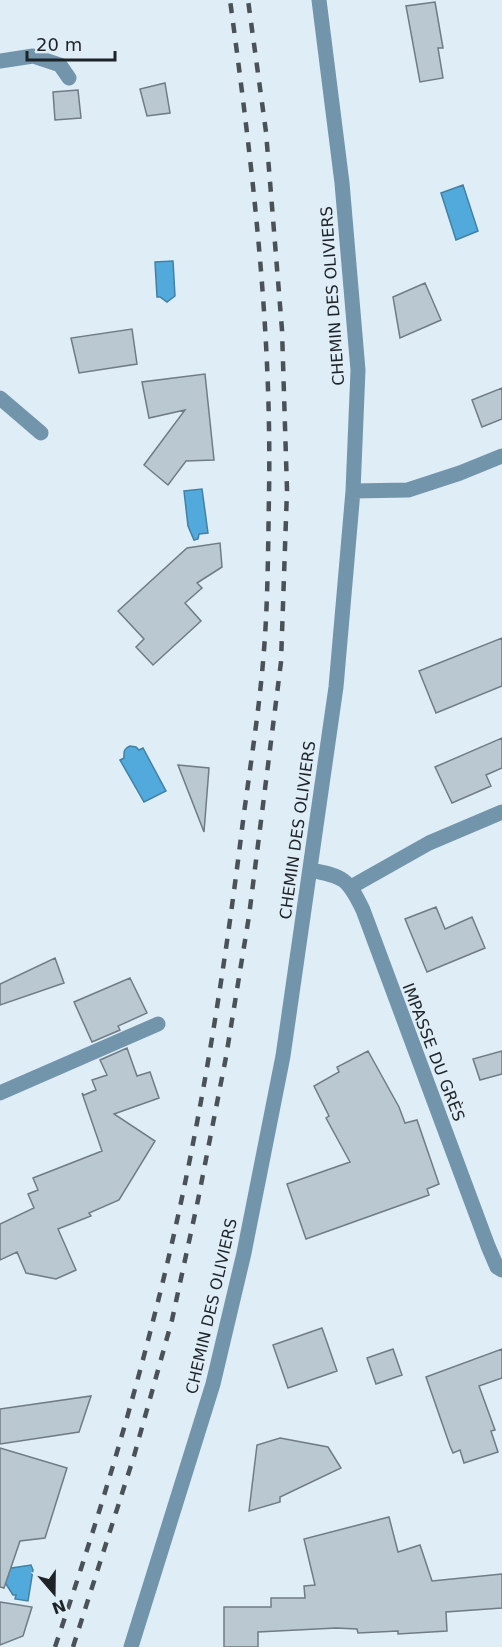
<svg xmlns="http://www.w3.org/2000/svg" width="502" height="1647" viewBox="0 0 502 1647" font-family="'DejaVu Sans',sans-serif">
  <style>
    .water { fill: #52a9dc; stroke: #4281a6; stroke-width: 1.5 }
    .building { fill: #bac8d1; stroke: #707c85; stroke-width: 1.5 }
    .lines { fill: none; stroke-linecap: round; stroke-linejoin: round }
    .service { stroke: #7395ac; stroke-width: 15 }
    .minor { stroke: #7395ac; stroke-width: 15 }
    .rail { stroke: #4b5257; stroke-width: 4.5; stroke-dasharray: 10 10; stroke-linecap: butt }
    .labels { text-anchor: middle; stroke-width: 4.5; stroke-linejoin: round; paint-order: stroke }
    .street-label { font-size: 16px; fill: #1e2327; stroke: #dfedf7 }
  </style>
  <rect width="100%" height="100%" fill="#dfedf7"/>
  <path class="water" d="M 463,185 L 478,231 L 456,240 L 441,193 Z
    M 173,261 L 175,296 L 167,302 L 160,297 L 157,297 L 155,262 Z
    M 202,489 L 208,533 L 199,534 L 198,539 L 194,540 L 188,526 L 184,491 Z
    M 130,746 L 136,747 L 139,750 L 143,748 L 166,791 L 144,802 L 120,760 L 124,758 C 124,752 123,749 130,746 Z
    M 31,1565 L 33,1570 L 28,1601 L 15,1599 L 16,1595 L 13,1595 L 2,1578 L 5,1569 Z"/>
  <path class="building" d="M 435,2 L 443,48 L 438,48 L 443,78 L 420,82 L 406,6 Z
    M 165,83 L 170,113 L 147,116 L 140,89 Z
    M 78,90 L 81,118 L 55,120 L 53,92 Z
    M 425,283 L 441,320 L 400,338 L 393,297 Z
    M 132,329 L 137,364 L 79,373 L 71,338 Z
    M 205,374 L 214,460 L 186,461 L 168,485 L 144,465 L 185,410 L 149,418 L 142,382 Z
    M 502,388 L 502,419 L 482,427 L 472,400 Z
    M 220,543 L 222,567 L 197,583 L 202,588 L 185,603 L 201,621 L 153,665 L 136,647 L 144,639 L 118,611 L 187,548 Z
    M 502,638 L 502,686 L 436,713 L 419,671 Z
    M 502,738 L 502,768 L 486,775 L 491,786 L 452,803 L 435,767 Z
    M 178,765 L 209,768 L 204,832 Z
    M 436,907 L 445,929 L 472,917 L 485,948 L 427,972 L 405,919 Z
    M 55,958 L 64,983 L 0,1005 L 0,984 Z
    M 130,978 L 147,1013 L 118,1026 L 120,1030 L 92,1042 L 74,1002 Z
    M 127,1048 L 137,1076 L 150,1072 L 159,1098 L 114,1114 L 155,1141 L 119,1200 L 89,1213 L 91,1216 L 58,1229 L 76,1270 L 56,1279 L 26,1273 L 17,1252 L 0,1260 L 0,1224 L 34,1208 L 28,1194 L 38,1190 L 33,1178 L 102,1151 L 82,1093 L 84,1095 L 96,1090 L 92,1080 L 107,1075 L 100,1060 Z
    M 368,1051 L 399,1107 L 405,1123 L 417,1120 L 439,1184 L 427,1189 L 429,1195 L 306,1239 L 287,1184 L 350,1162 L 326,1118 L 329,1116 L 314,1086 L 339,1072 L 337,1067 Z
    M 502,1051 L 502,1074 L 480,1080 L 473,1059 Z
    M 322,1328 L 337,1371 L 288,1388 L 273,1345 Z
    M 393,1349 L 402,1375 L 376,1384 L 367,1358 Z
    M 502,1349 L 502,1378 L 479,1386 L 495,1430 L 491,1431 L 498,1452 L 464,1463 L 460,1450 L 453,1453 L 450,1446 L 426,1377 Z
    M 91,1396 L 79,1432 L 0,1444 L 0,1409 Z
    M 280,1438 L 328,1447 L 341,1468 L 280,1497 L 280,1502 L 249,1511 L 257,1445 Z
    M 0,1448 L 67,1468 L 45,1538 L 20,1541 L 4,1588 L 0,1587 Z
    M 389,1517 L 398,1552 L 420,1545 L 432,1581 L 502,1574 L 502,1608 L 446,1612 L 447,1631 L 398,1634 L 398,1631 L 358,1633 L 357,1629 L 336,1628 L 258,1632 L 258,1647 L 224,1647 L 224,1607 L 271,1607 L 271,1598 L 305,1598 L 304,1586 L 315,1585 L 304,1539 Z
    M 0,1602 L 32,1607 L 23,1636 L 0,1645 Z"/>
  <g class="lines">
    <path class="service" d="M 0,61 L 33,56 L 60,65 L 69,78"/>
    <path class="minor" d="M 0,398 L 41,433
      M 353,491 L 408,490 L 460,473 L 502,456
      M 310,870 C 344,876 348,879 363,910 L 488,1246 L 497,1267 L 502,1270
      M 351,887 L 429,843 L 502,812
      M 0,1093 L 158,1024
      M 131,1647 L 213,1384 L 244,1253 L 283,1056 L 336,687 L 353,491 L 358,370 L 342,183 L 319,0"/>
    <path class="rail" d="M 55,1647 C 92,1538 126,1428 154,1317 C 194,1162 221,997 241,837 C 248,779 258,721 263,662 C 268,607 268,550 269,494 C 272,329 252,163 230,0
      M 73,1647 L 134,1456 L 172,1320 L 198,1200 L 226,1057 L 249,916 L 281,662 L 287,490 L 282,330 L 266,132 L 248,0"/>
  </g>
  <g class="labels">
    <g class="street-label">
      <text transform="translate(332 296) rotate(-94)" y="6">CHEMIN DES OLIVIERS</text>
      <text transform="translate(297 830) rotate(-82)" y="6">CHEMIN DES OLIVIERS</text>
      <text transform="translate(434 1052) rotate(69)" y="6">IMPASSE DU GRÈS</text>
      <text transform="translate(211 1306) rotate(-77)" y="6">CHEMIN DES OLIVIERS</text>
    </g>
  </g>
  <g transform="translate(54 1593) rotate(160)" stroke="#dfedf7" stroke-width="4.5" paint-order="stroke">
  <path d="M0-4.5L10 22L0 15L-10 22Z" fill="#1e2327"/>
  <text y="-9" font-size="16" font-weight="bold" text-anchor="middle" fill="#1e2327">N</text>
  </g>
  <path d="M27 51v9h88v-9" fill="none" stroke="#1e2327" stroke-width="3"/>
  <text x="36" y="51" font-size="18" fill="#1e2327" stroke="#dfedf7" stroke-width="4.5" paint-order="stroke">20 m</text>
</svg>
